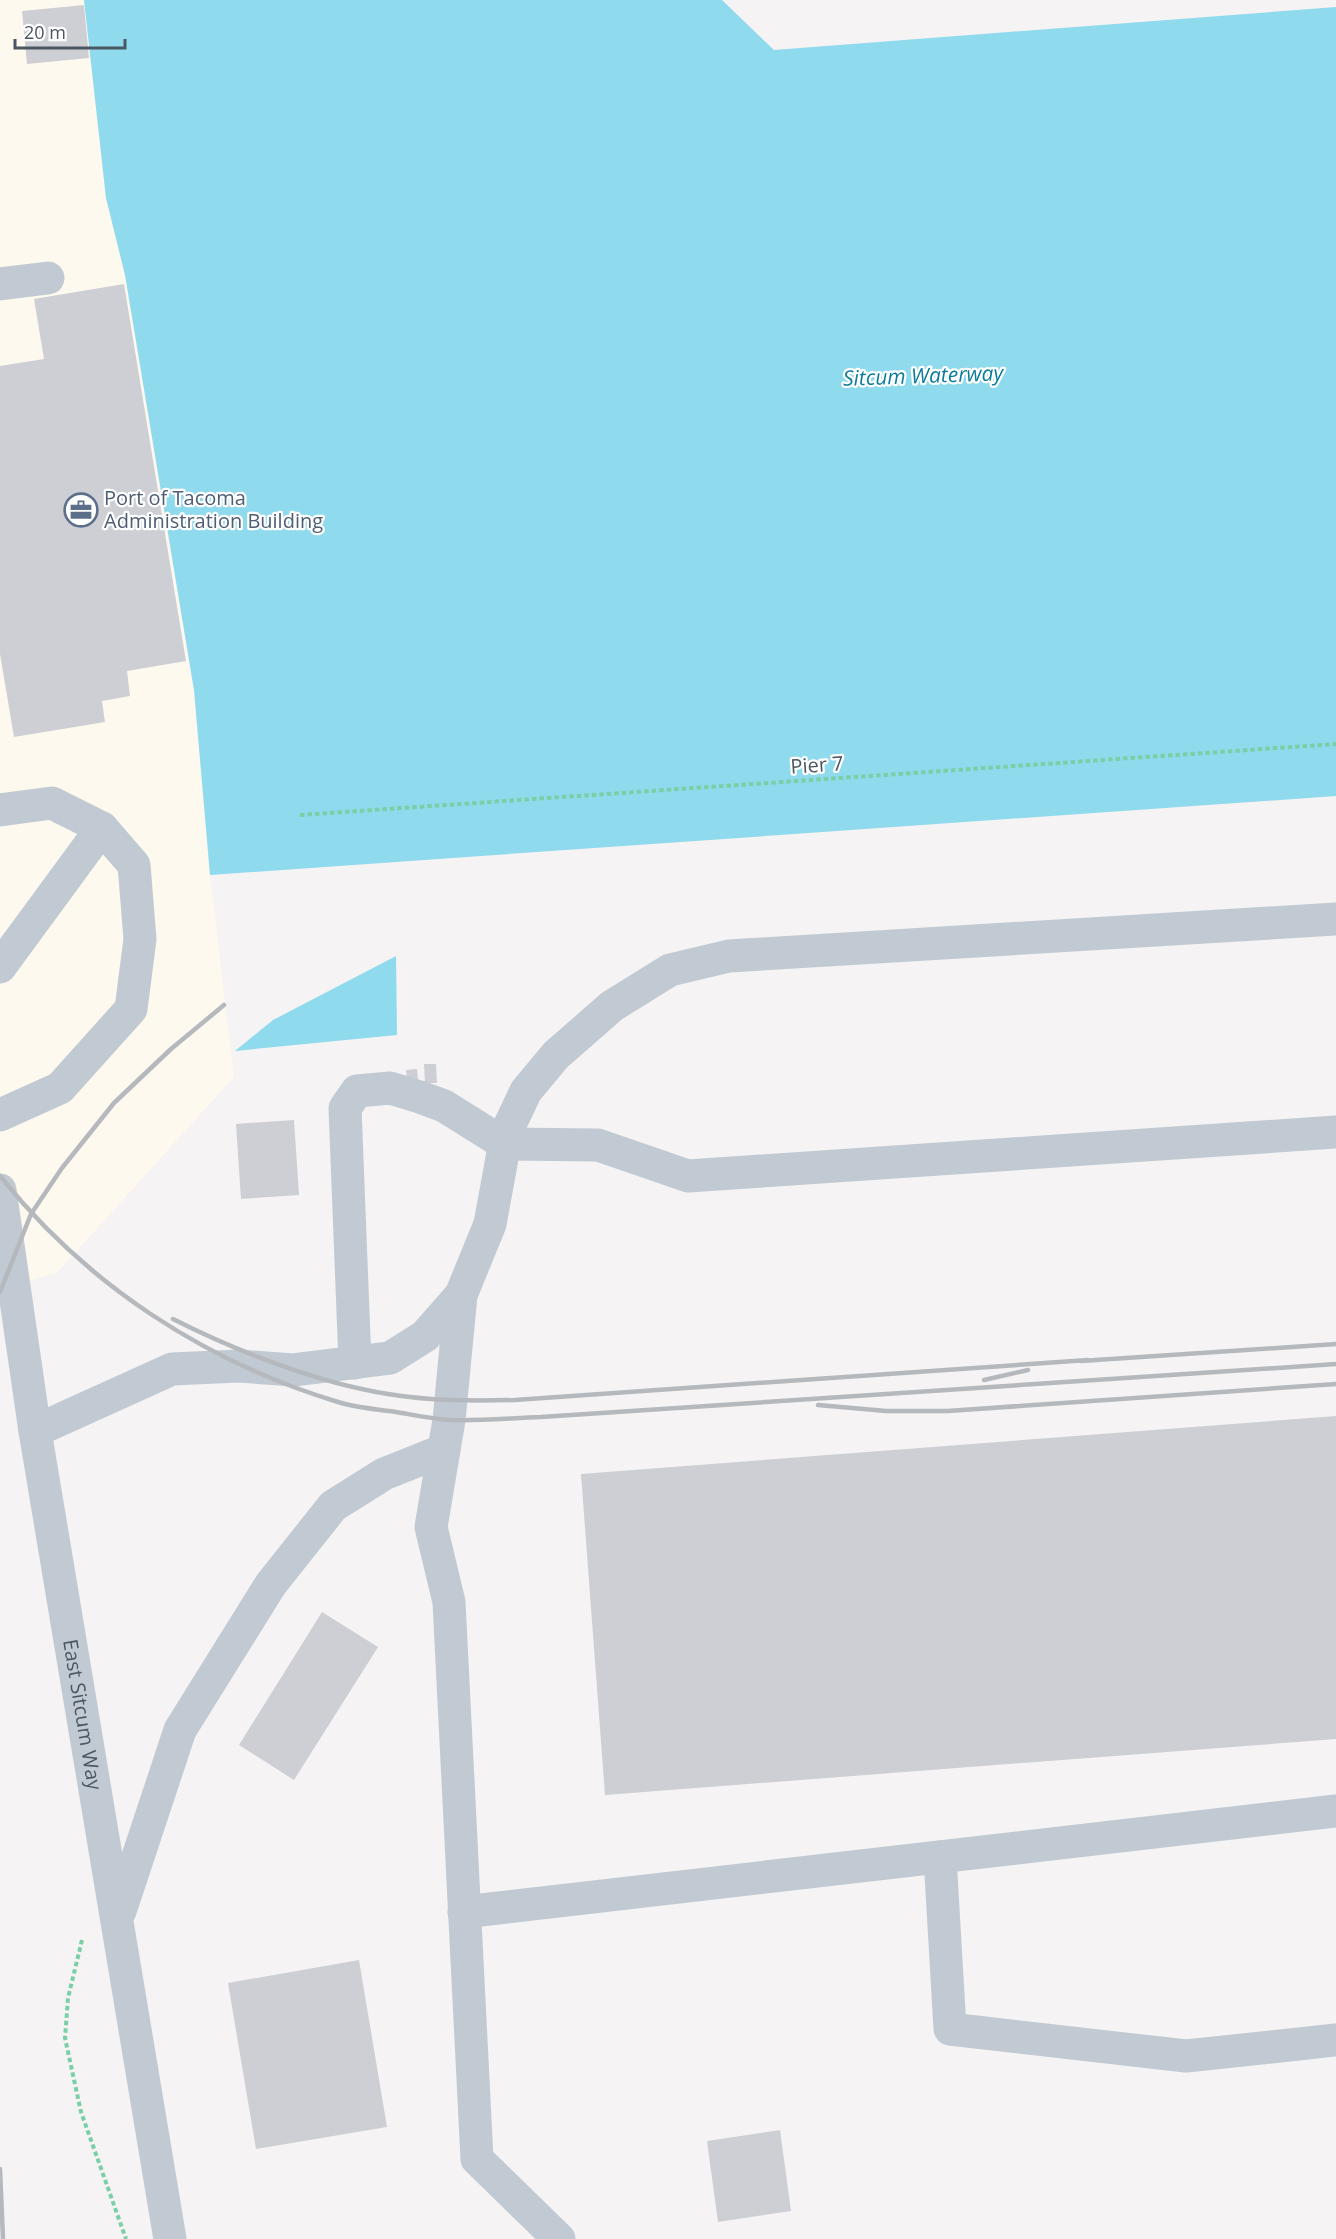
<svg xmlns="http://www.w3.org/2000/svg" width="1336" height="2239" viewBox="0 0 1336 2239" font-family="'Open Sans',sans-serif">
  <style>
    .commercial { fill: #fdf9ef }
    .water { fill: #90daee }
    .building { fill: #cdcfd5 }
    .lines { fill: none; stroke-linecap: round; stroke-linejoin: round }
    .path { stroke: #7ad0a6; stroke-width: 4; stroke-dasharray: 4.5 3; stroke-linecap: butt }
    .minor { stroke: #c1cad2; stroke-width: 33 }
    .rail { stroke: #b5b8bd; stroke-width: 4.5 }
    .labels { text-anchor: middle; stroke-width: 4.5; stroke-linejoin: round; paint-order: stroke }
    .service-label { font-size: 20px; fill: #4e5e75; stroke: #fff; text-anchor: start }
    .street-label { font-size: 20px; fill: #4a5661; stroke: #fff }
    .water-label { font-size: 21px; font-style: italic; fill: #0c7c9b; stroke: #fff }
  </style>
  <rect width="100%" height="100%" fill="#f5f3f3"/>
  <path class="commercial" d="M 0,0 L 84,0 L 106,198 L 125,275 L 194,690 L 210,875 L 234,1077 L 57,1273 L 0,1289 Z"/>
  <path class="water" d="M 84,0 L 722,0 L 774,50 L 1336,7 L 1336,796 L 210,875 L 194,690 L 125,275 L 106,198 Z
    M 396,956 L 397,1035 L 235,1051 L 273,1020 Z"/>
  <path class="building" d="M 84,5 L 89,58 L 27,64 L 22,11 Z
    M 124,284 L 186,661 L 127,671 L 130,696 L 102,701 L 105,722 L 14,737 L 0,654 L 0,366 L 44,359 L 34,299 Z
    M 424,1064 L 436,1064 L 437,1083 L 425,1083 Z
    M 417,1069 L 418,1079 L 407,1080 L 406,1070 Z
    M 294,1120 L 299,1195 L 241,1199 L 236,1124 Z
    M 1336,1416 L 1336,1739 L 605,1795 L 581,1474 Z
    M 322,1612 L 378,1647 L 294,1780 L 239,1745 Z
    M 359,1960 L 387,2127 L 256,2149 L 228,1983 Z
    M 780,2130 L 791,2211 L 718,2222 L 707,2141 Z"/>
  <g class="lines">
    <path class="path" d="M 300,815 L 1336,744
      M 82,1940 L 68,1998 L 65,2038 L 81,2112 L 126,2239"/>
    <g class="minor">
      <path d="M 0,284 L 48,278"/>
      <path d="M 0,810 L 52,803 L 102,828 L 134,865 L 140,939 L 131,1009 L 60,1088 L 0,1115"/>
      <path d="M 0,967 L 102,828"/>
      <path id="s1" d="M 0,1190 L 35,1431 L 170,2239"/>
      <path d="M 461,1295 L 449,1420 L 431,1527 L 449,1602 L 477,2159 L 559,2239"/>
      <path d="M 355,1363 L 345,1108 L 357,1091 L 390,1088 L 420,1097 L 444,1106 L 505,1144 L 598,1145 L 688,1176 L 1336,1132"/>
      <path d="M 35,1431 L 172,1369 L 239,1366 L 293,1370 L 390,1358 L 425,1336 L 461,1295 L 490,1224 L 507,1131 L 526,1091 L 556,1055 L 612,1006 L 670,970 L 729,956 L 1336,919"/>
      <path d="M 940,1857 L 950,2029 L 1186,2056 L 1336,2040"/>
      <path d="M 120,1911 L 180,1730 L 271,1584 L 333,1506 L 384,1474 L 444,1450"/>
      <path d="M 464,1912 L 1336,1811"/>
    </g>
    <path class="rail" d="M 0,1176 C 86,1284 205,1362 338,1402 C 356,1408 377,1409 396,1412 C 414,1415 432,1419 450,1420 C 480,1421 511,1418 541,1417 L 1336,1364
      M 0,1292 L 31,1214 L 62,1168 L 114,1103 L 171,1049 L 224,1005
      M 173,1319 C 236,1351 318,1383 388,1394 C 430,1401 472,1401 515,1400 L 1088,1360
      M 1081,1361 L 1336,1344
      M 984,1380 L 1028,1370
      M 818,1405 L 886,1411 L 948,1411 L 1336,1384
      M 0,2169 L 3,2239"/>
  </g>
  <defs>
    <g id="office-ring" transform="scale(1.725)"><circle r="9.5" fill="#fff" stroke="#5c6f8a" stroke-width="1.5"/><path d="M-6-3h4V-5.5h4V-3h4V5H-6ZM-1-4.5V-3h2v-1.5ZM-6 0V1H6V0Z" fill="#5c6f8a"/></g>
  </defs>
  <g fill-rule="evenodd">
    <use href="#office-ring" x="81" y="510"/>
  </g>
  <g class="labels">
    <g class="service-label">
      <text x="104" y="505">Port of Tacoma<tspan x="104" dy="23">Administration Building</tspan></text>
    </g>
    <g class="street-label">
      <text transform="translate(817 765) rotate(-4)" y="7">Pier 7</text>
      <text dy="7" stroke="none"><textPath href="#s1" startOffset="531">East Sitcum Way</textPath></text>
    </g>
    <g class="water-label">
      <text transform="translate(923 376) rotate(-2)" y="7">Sitcum Waterway</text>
    </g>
  </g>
  <path d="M15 39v9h110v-9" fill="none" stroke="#4a5661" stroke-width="3"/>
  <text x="24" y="39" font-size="18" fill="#4a5661" stroke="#ffffff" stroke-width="4.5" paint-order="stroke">20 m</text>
</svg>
